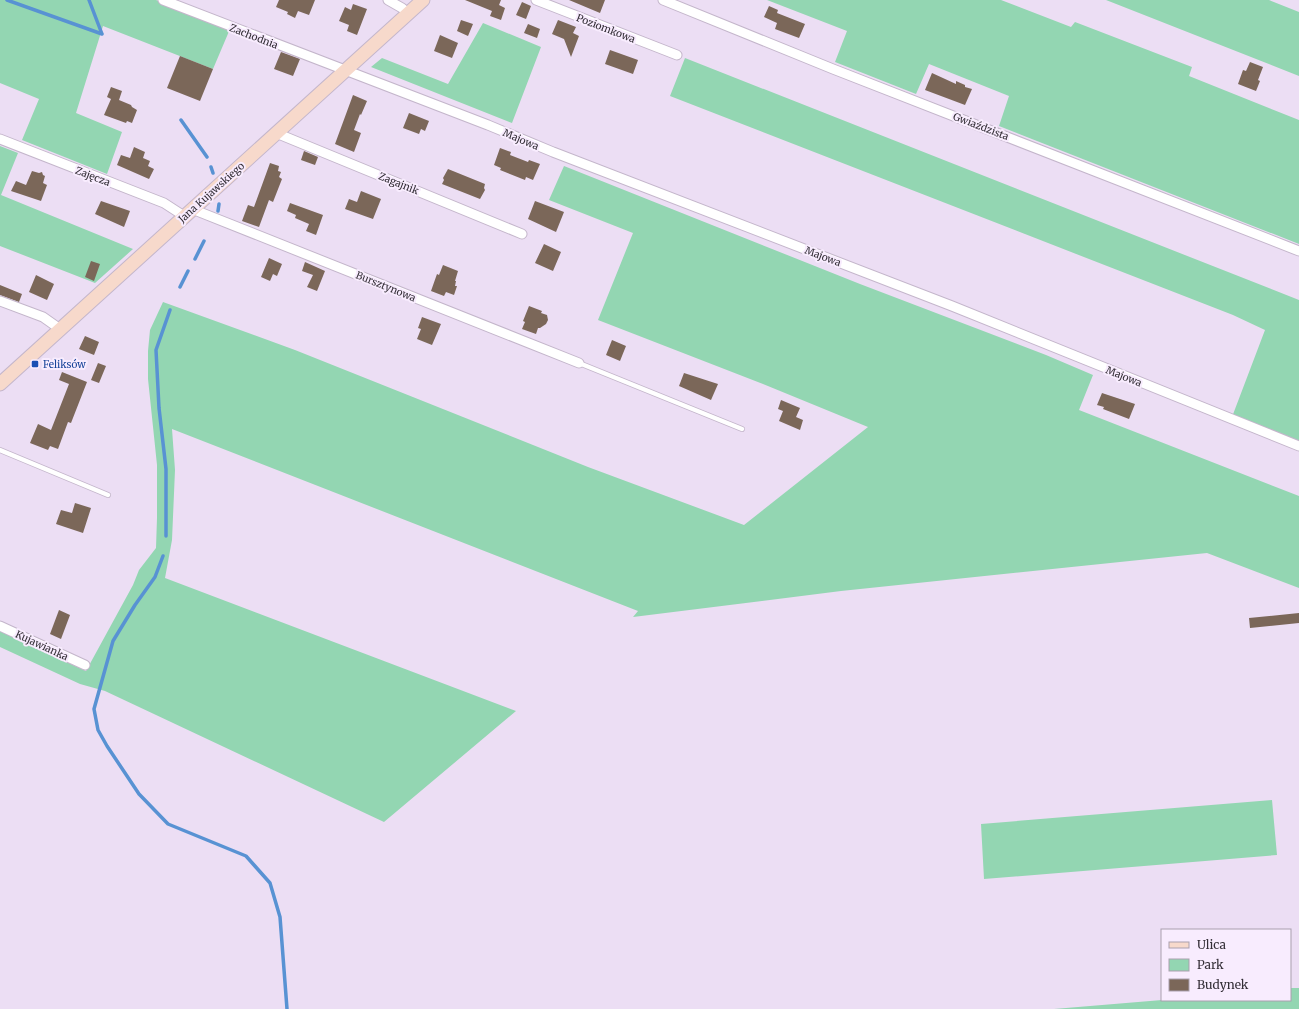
<svg xmlns="http://www.w3.org/2000/svg" width="1299" height="1009" viewBox="0 0 1299 1009" font-family="Merriweather,serif">
  <style>
    .green { fill: #93d6b2 }
    .lines { fill: none; stroke-linecap: round; stroke-linejoin: round }
    .stream { stroke: #5892d3; stroke-width: 3.5 }
    .building { fill: #7b6759 }
    .service-casing { stroke: #c4b6cb; stroke-width: 6 }
    .minor-casing { stroke: #c4b6cb; stroke-width: 11 }
    .secondary-casing { stroke: #c4b6cb; stroke-width: 15 }
    .service { stroke: #fff; stroke-width: 4.5 }
    .minor { stroke: #fff; stroke-width: 9 }
    .secondary { stroke: #f7d9cb; stroke-width: 13 }
    .transit-dot { fill: #1a4fb4; stroke: #f8ecfe; stroke-width: 1.5 }
    .labels { text-anchor: middle; stroke-width: 4; stroke-linejoin: round; paint-order: stroke }
    .street-label { font-size: 10px; fill: #332e36; stroke: #f8ecfe }
    .transit-label { font-size: 10px; fill: #164399; stroke: #f8ecfe; text-anchor: start }
  </style>
  <rect width="100%" height="100%" fill="#ecdef4"/>
  <path class="green" d="M 0,0 L 156,0 L 230,29 L 213,69 L 103,26 L 76,113 L 122,132 L 107,174 L 22,140 L 39,99 L 0,83 Z
    M 767,0 L 1001,0 L 1071,27 L 1075,22 L 1192,67 L 1189,76 L 1299,120 L 1299,244 L 999,126 L 1009,96 L 929,64 L 916,94 L 835,62 L 847,31 Z
    M 1106,0 L 1269,0 L 1299,12 L 1299,76 Z
    M 483,23 L 541,47 L 512,123 L 371,67 L 382,58 L 448,84 Z
    M 685,58 L 1299,300 L 1299,443 L 1232,417 L 1265,330 L 1233,315 L 670,96 Z
    M 0,146 L 18,153 L 1,195 L 133,249 L 95,283 L 0,246 Z
    M 564,166 L 860,284 L 1046,355 L 1093,375 L 1079,410 L 1299,496 L 1299,588 L 1207,553 L 841,591 L 633,617 L 638,611 L 172,429 L 175,470 L 172,540 L 165,578 L 516,711 L 384,822 L 105,691 L 80,684 L 0,647 L 0,631 L 86,671 L 133,585 L 139,570 L 156,548 L 157,518 L 157,465 L 148,379 L 148,351 L 150,330 L 163,302 L 295,350 L 588,467 L 744,525 L 868,427 L 763,384 L 598,320 L 633,233 L 549,200 Z
    M 1272,800 L 1277,855 L 984,879 L 981,824 Z
    M 1290,988 L 1299,988 L 1299,1009 L 1054,1009 L 1162,1000 L 1290,1000 Z"/>
  <g class="lines">
    <path class="stream" d="M 7,0 L 102,34
      M 89,0 L 102,34
      M 181,120 L 207,157
      M 211,167 L 213,173
      M 218,211 L 219,204
      M 195,259 L 204,241
      M 180,287 L 188,271
      M 166,536 L 166,469 L 159,408 L 156,350 L 170,310
      M 163,556 L 155,577 L 135,605 L 113,641 L 94,709 L 98,730 L 107,746 L 139,794 L 168,824 L 246,856 L 270,883 L 280,917 L 287,1009"/>
  </g>
  <path class="building" d="M 279,0 L 315,0 L 309,15 L 298,11 L 295,18 L 287,14 L 288,12 L 276,7 Z
    M 465,0 L 501,0 L 499,5 L 505,8 L 501,20 L 490,16 L 492,11 Z
    M 569,0 L 605,0 L 600,13 Z
    M 522,2 L 531,6 L 526,19 L 516,15 Z
    M 353,4 L 367,9 L 357,35 L 347,31 L 349,25 L 339,21 L 345,7 L 351,10 Z
    M 769,6 L 778,10 L 777,13 L 805,24 L 799,38 L 775,29 L 777,23 L 764,17 Z
    M 461,20 L 473,24 L 468,36 L 457,31 Z
    M 558,20 L 576,27 L 573,33 L 579,36 L 571,57 L 564,39 L 552,34 Z
    M 528,24 L 540,29 L 537,38 L 524,33 Z
    M 440,35 L 458,43 L 452,58 L 434,51 Z
    M 610,50 L 638,60 L 633,74 L 605,64 Z
    M 281,52 L 300,59 L 293,76 L 274,69 Z
    M 180,56 L 213,69 L 200,101 L 167,88 Z
    M 1250,62 L 1263,67 L 1258,80 L 1260,81 L 1256,91 L 1238,84 L 1243,70 L 1246,71 Z
    M 932,73 L 956,84 L 956,81 L 965,85 L 965,87 L 972,89 L 965,105 L 925,90 Z
    M 111,87 L 122,91 L 119,100 L 131,105 L 132,107 L 137,110 L 132,123 L 127,121 L 126,123 L 104,115 L 111,99 L 107,97 Z
    M 353,95 L 367,101 L 361,115 L 360,114 L 354,130 L 361,133 L 354,152 L 335,144 Z
    M 409,113 L 429,121 L 425,131 L 421,129 L 419,134 L 403,128 Z
    M 134,147 L 145,152 L 143,158 L 150,161 L 148,166 L 154,169 L 149,179 L 117,165 L 121,155 L 130,158 Z
    M 500,148 L 511,152 L 510,155 L 528,162 L 529,160 L 540,164 L 533,180 L 526,177 L 525,180 L 500,170 L 501,168 L 494,165 Z
    M 304,151 L 318,157 L 315,165 L 301,160 Z
    M 270,163 L 279,166 L 278,171 L 281,172 L 279,177 L 282,179 L 273,202 L 269,200 L 259,227 L 242,221 L 248,205 L 254,207 Z
    M 448,169 L 485,184 L 484,188 L 485,190 L 480,199 L 442,184 L 444,180 L 443,178 Z
    M 32,171 L 39,173 L 42,172 L 43,175 L 45,176 L 43,183 L 47,185 L 41,201 L 11,191 L 16,181 L 26,185 Z
    M 361,191 L 381,199 L 373,219 L 345,209 L 349,199 L 357,202 Z
    M 101,201 L 130,211 L 124,227 L 95,214 Z
    M 535,201 L 564,212 L 556,232 L 528,219 Z
    M 290,203 L 323,215 L 316,235 L 306,231 L 309,224 L 295,218 L 296,215 L 287,211 Z
    M 544,244 L 561,252 L 553,271 L 535,263 Z
    M 269,258 L 282,264 L 277,276 L 273,274 L 270,281 L 261,277 Z
    M 91,261 L 100,264 L 94,281 L 85,277 Z
    M 305,262 L 325,271 L 317,291 L 307,287 L 313,275 L 302,271 Z
    M 443,265 L 458,271 L 455,281 L 456,281 L 455,286 L 457,286 L 454,295 L 446,292 L 444,296 L 431,291 L 437,274 L 439,275 Z
    M 36,275 L 54,284 L 47,300 L 29,292 Z
    M 0,285 L 22,294 L 19,302 L 0,295 Z
    M 529,306 L 542,311 L 541,313 L 547,315 L 548,320 L 546,324 L 540,328 L 538,328 L 536,334 L 522,329 L 525,322 L 523,321 Z
    M 422,317 L 441,324 L 432,345 L 417,339 L 421,329 L 418,328 Z
    M 85,336 L 99,342 L 94,355 L 79,349 Z
    M 612,340 L 626,346 L 620,361 L 606,355 Z
    M 98,363 L 106,366 L 99,383 L 91,380 Z
    M 62,372 L 87,382 L 71,423 L 68,422 L 58,449 L 50,446 L 48,450 L 30,443 L 38,424 L 51,430 L 69,384 L 59,380 Z
    M 684,373 L 718,384 L 711,400 L 679,386 Z
    M 1102,393 L 1135,404 L 1129,419 L 1103,409 L 1104,407 L 1097,405 Z
    M 781,400 L 800,408 L 796,417 L 803,420 L 800,430 L 779,421 L 783,411 L 778,409 Z
    M 75,503 L 91,508 L 83,533 L 56,524 L 61,510 L 72,513 Z
    M 59,610 L 70,615 L 61,639 L 50,634 Z
    M 1299,613 L 1299,623 L 1250,628 L 1249,618 Z"/>
  <g class="lines">
    <g class="service-casing">
      <path id="service" d="M 579,363 L 742,429
        M 0,450 L 108,495"/>
    </g>
    <g class="minor-casing">
      <path id="minor" d="M 163,0 L 488,125 L 553,152 L 952,306 L 1299,446
        M 388,0 L 402,8 L 408,13
        M 536,0 L 677,55
        M 663,0 L 833,69 L 1299,251
        M 276,133 L 522,234
        M 0,139 L 164,203 L 184,216
        M 192,209 L 579,363
        M 0,301 L 43,317 L 60,329
        M 0,626 L 85,665"/>
    </g>
    <g class="secondary-casing">
      <path id="secondary" d="M 0,384 L 423,0"/>
    </g>
    <use href="#service" class="service"/>
    <use href="#minor" class="minor"/>
    <use href="#secondary" class="secondary"/>
  </g>
  <rect class="transit-dot" x="31" y="360" width="8" height="8" rx="2"/>
  <g class="labels">
    <g class="street-label">
      <text transform="translate(606 28) rotate(21)" y="4">Poziomkowa</text>
      <text transform="translate(254 36) rotate(21)" y="4">Zachodnia</text>
      <text transform="translate(981 126) rotate(21)" y="4">Gwiaździsta</text>
      <text transform="translate(521 139) rotate(23)" y="4">Majowa</text>
      <text transform="translate(93 176) rotate(21)" y="4">Zajęcza</text>
      <text transform="translate(399 183) rotate(22)" y="4">Zagajnik</text>
      <text transform="translate(211 192) rotate(-42)" y="4">Jana Kujawskiego</text>
      <text transform="translate(823 256) rotate(21)" y="4">Majowa</text>
      <text transform="translate(386 286) rotate(22)" y="4">Bursztynowa</text>
      <text transform="translate(1124 376) rotate(22)" y="4">Majowa</text>
      <text transform="translate(42 645) rotate(25)" y="4">Kujawianka</text>
    </g>
    <g class="transit-label">
      <text x="43" y="368">Feliksów</text>
    </g>
  </g>
  <rect x="1161" y="929" width="130" height="72" fill="#f8ecfe" stroke="#a9a0ae"/>
  <rect x="1169" y="942" width="20" height="6" fill="#f7d9cb" stroke="#a9a0ae"/>
  <text x="1197" y="949" font-size="12" fill="#332e36">Ulica</text>
  <rect x="1169" y="959" width="20" height="12" fill="#93d6b2" stroke="#a9a0ae"/>
  <text x="1197" y="969" font-size="12" fill="#332e36">Park</text>
  <rect x="1169" y="979" width="20" height="12" fill="#7b6759" stroke="#a9a0ae"/>
  <text x="1197" y="989" font-size="12" fill="#332e36">Budynek</text>
</svg>
